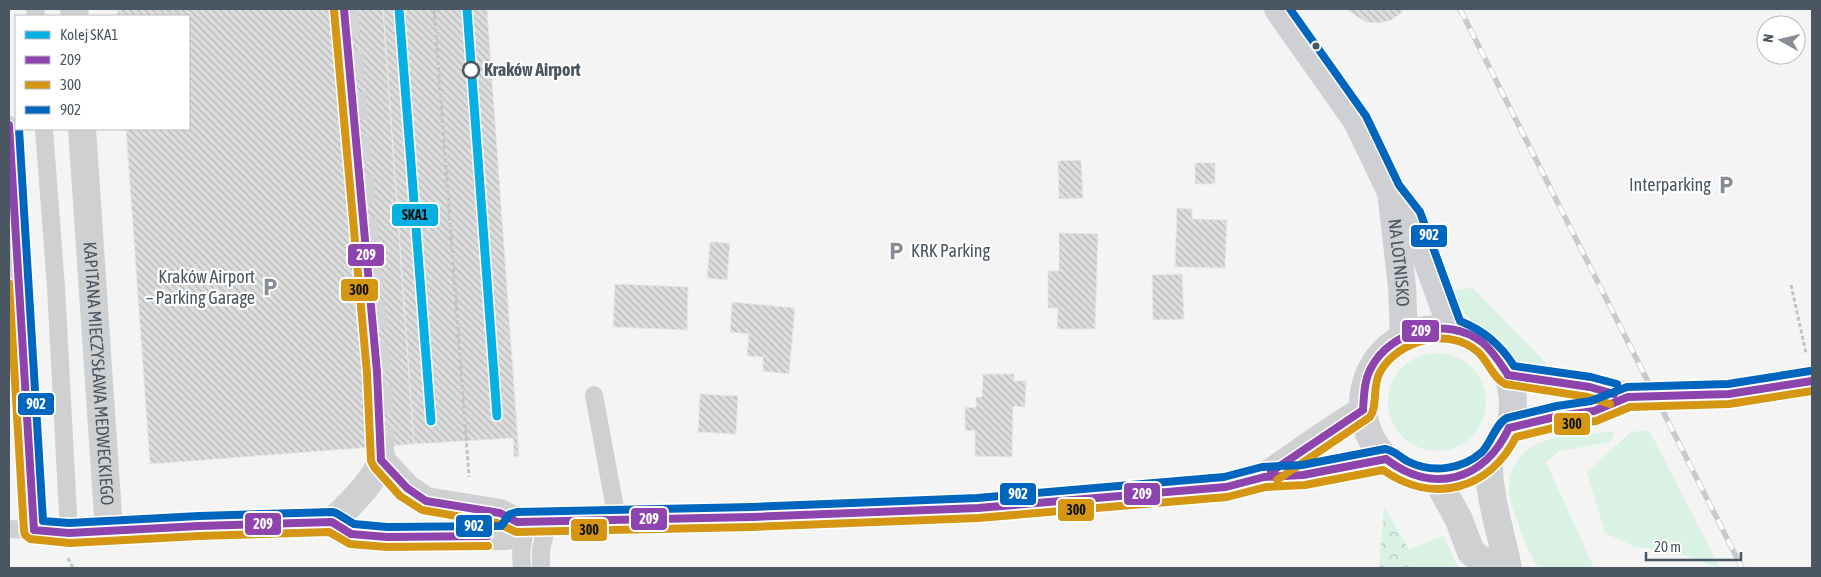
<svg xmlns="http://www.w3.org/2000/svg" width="1821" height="577" viewBox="0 0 1821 577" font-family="'Asap Condensed',sans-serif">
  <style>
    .green { fill: #d9f2e3 }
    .forest { fill: url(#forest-crowns) }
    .building { fill: url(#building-back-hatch); stroke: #e5e6e7 }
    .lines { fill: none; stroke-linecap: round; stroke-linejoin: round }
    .street-tunnel { stroke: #d2d4d7; stroke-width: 28; stroke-dasharray: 28 14; stroke-linecap: butt }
    .path { stroke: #bcc7c4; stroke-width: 3; stroke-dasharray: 4 2.5; stroke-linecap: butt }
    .lane { stroke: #ced0d2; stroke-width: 18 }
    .street { stroke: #ced0d2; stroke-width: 28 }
    .secondary { stroke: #ced0d4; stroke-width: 28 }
    .rail-casing { stroke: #c9cacc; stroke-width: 5.5 }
    .rail { stroke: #fff; stroke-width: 4; stroke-dasharray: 11; stroke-linecap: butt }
    .bus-1-casing { stroke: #fff; stroke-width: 11 }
    .bus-2-casing { stroke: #fff; stroke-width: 11 }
    .bus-3-casing { stroke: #fff; stroke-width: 11 }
    .bus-1 { stroke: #8e44ad; stroke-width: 8 }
    .bus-2 { stroke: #d49613; stroke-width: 8 }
    .bus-3 { stroke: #0065bd; stroke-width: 8 }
    .rail-1-casing { stroke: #fff; stroke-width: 12 }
    .rail-1 { stroke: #07b0e3; stroke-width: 9 }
    .bus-dot { fill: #4a5661; stroke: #fff; stroke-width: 2 }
    .stop-dot { fill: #fff; stroke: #4a5661; stroke-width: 2.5 }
    .labels { text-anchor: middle; stroke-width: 4.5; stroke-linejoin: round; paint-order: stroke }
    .stop-label { font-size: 18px; font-weight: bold; fill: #4a5661; stroke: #fff; text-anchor: start }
    .poi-label { font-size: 18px; fill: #4a5661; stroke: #fff; text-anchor: end }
    .street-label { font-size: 18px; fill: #4a5661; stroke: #fff }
    .line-badge { stroke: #fff; stroke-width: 2 }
    .badge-label { font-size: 14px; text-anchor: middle; font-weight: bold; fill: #fff }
    .pale-badge-label { font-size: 14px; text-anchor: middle; font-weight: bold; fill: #111 }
  </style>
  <defs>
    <pattern id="forest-crowns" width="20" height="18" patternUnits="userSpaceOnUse" patternTransform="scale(1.25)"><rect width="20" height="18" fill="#d9f2e3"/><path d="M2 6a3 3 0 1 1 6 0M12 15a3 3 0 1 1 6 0" fill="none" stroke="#b2c7bb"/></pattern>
    <pattern id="building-back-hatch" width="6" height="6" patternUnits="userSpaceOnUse" patternTransform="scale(1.25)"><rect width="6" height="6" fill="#ddddde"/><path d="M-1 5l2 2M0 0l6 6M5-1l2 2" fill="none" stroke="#b5b6b7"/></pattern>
  </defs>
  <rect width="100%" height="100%" fill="#f4f4f4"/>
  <path class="green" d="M 1473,288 L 1546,363 L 1546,370 L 1523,365 L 1514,358 L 1488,332 L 1467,317 L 1451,290 Z
    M1388 402a49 49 0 1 1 98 0a49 49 0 1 1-98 0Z
    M 1649,430 L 1720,568 L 1677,553 L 1633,546 L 1605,533 L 1587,472 L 1631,432 Z
    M 1615,431 L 1611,442 L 1559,451 L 1546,462 L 1594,568 L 1539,568 C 1529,554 1522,536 1517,520 C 1514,513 1512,505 1510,498 C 1504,471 1522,447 1547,440 C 1565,434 1596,434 1615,431 Z
    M 1443,536 L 1459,568 L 1420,568 L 1408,550 Z"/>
  <path class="forest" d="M 1384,507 L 1420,568 L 1379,568 Z"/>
  <path class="building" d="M 117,9 L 383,9 L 414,444 L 150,464 L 126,129 L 189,129 L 189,16 L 118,16 Z
    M 383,9 L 487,9 L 519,456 L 514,457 L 513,438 L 414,444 Z
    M 1346,9 L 1404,9 L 1401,13 L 1391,20 L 1379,23 L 1366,22 Z
    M 1081,160 L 1083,198 L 1059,199 L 1058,161 Z
    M 1195,163 L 1215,163 L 1215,184 L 1195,184 Z
    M 1177,208 L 1192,209 L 1192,219 L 1227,220 L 1225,268 L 1175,267 Z
    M 1059,233 L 1098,234 L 1095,329 L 1057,329 L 1058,308 L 1048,308 L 1048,271 L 1059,271 Z
    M 710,242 L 730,243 L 727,280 L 707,278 Z
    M 1182,274 L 1184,319 L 1153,320 L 1152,275 Z
    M 615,284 L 688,287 L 687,330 L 613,327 Z
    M 732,302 L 795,308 L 789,374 L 763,371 L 763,357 L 747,356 L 749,334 L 730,332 Z
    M 983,374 L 1014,374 L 1014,381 L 1026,381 L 1025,407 L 1013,406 L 1012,457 L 975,456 L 975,431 L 965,430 L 965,407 L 976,408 L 976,397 L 982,397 Z
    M 700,394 L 738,396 L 736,434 L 698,432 Z"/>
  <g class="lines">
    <path class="street-tunnel" d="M 344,9 L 377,372 L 380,447"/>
    <path class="path" d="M 434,9 L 469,477
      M 1791,285 L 1806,353
      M 68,558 L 73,568"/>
    <path class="lane" d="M 35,9 L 36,16
      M 9,125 L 34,530
      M 44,129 L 56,287 L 69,533
      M 594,395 L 617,519
      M 9,529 L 69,533 L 109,531
      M 522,568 L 521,553 L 526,522
      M 541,568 L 541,549 L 548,521"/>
    <g class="street">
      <path d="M 74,9 L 75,16"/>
      <path id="s1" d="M 82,129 L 109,531 L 199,526 L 332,522 L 351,534 L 387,537 L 506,536 L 517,522"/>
      <path d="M 1489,459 C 1488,497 1501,531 1508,568"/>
      <path d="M 381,460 L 407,488 L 426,501 L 500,513 L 517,522 L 526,522 L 752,517 L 978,508 L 1226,487 L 1264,477 L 1303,475 L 1386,459"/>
      <path d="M 1264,477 L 1323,436 L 1363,410"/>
      <path d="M 1436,478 L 1459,520 L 1471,552 L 1492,568"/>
      <path d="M 332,522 C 347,507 377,480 381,459 C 381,456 380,451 380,447"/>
    </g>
    <g class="secondary">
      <path d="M 1278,9 L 1357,121 L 1390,190 L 1411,216 L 1452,329"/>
      <path id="s2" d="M 1391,191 L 1402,287 L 1404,336"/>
      <circle cx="1438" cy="404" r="75"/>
      <path d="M 1508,375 L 1590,387 L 1628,397 L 1729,394 L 1812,381"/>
      <path d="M 1509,428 L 1559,416 L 1594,411 L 1628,397"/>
    </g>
    <g class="rail-casing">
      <path id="rail" d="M 1460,9 L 1742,568"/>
    </g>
    <use href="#rail" class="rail"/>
    <g class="bus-1-casing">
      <path id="bus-1" d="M 344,9 L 377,372 L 381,460 L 407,488 L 426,501 L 500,513 L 517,522 L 752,517 L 978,508 L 1226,487 L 1264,477 L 1303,475 L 1386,459
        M 9,125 L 34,530
        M 1508,375 L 1590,387 L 1614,394
        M 1363,410 C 1364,396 1364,381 1371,368 C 1390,331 1447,315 1482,342 C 1493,351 1500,363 1508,375
        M 1509,428 L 1559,416 L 1594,411 L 1628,397 L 1729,394 L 1812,381
        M 1386,459 C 1433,495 1484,481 1509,428
        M 1271,472 L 1363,410
        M 34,530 L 69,533 L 199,526 L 332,522 L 351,534 L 387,537 L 488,536"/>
    </g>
    <g class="bus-2-casing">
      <path id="bus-2" d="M 334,10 L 367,373 L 371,461 L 374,467 L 400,496 L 422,510 L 497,523 L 516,532 L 752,527 L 978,518 L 1227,497 L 1266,487 L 1305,485 L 1383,470 C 1433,505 1489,490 1516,437 L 1561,426 L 1596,421 L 1630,407 L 1729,404 L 1812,391
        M 9,283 L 24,531 L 25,535 L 30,539 L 70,543 L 199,536 L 329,532 L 350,544 L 387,547 L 488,546
        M 1277,480 L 1370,417 C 1378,406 1372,386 1380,372 C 1398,340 1448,326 1478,352 C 1488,361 1493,378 1505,384 L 1588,397 L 1610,404"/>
    </g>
    <g class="bus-3-casing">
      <path id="bus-3" d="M 1290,9 L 1366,116 L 1399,185 L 1420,212 L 1460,321 C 1484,331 1500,344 1514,366 L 1591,377 L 1617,384
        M 19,129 L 43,521 L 69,523 L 199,516 L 332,512 L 336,513 L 354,524 L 387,527 L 501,526 L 510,514 L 517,512 L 752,507 L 977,498 L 1224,477 L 1262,467 L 1302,465 L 1385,449 C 1394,450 1401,458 1409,462 C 1432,473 1462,470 1482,452 C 1491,443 1496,423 1507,418 L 1557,406 L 1591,401 L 1627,387 L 1728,384 L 1810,371"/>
    </g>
    <use href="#bus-1" class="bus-1"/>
    <use href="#bus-2" class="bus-2"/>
    <use href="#bus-3" class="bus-3"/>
    <g class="rail-1-casing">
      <path id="rail-1" d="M 399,9 L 431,421
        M 467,9 L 497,416"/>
    </g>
    <use href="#rail-1" class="rail-1"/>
  </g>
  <defs>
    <g id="parking-bare" transform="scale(1.5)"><path d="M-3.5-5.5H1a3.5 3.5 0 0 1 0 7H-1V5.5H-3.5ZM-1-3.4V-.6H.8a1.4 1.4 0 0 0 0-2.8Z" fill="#868d94" stroke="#fff" stroke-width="2.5" paint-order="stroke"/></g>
  </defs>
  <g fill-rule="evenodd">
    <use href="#parking-bare" x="1726" y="185"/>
    <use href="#parking-bare" x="896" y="251"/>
    <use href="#parking-bare" x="270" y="287"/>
  </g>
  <circle class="bus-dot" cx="1316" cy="46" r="4.5"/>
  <circle class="stop-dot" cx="471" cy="70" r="8"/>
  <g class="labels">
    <g class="stop-label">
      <text x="484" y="76">Kraków Airport</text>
    </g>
    <g class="poi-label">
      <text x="1711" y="191">Interparking</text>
      <text x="911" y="257" text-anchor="start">KRK Parking</text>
      <text x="255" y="283">Kraków Airport<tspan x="255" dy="21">– Parking Garage</tspan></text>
    </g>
    <g class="street-label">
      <text dy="6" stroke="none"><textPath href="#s2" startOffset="72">NA LOTNISKO</textPath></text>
      <text dy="6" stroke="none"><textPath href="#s1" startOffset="245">KAPITANA MIECZYSŁAWA MEDWECKIEGO</textPath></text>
    </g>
  </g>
  <g class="line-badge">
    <rect x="391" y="203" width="48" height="24" rx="5" fill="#07b0e3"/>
    <rect x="1410" y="224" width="38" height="24" rx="5" fill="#0065bd"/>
    <rect x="347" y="243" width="38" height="24" rx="5" fill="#8e44ad"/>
    <rect x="340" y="278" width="39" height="24" rx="5" fill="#d49613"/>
    <rect x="1401" y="319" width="39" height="24" rx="5" fill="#8e44ad"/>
    <rect x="17" y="392" width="38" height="24" rx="5" fill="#0065bd"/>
    <rect x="1553" y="412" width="38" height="24" rx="5" fill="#d49613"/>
    <rect x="1123" y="482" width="38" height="24" rx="5" fill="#8e44ad"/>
    <rect x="999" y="482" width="38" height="24" rx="5" fill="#0065bd"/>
    <rect x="1057" y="498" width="38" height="24" rx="5" fill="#d49613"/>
    <rect x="630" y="507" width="38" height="24" rx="5" fill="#8e44ad"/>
    <rect x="244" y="512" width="38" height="24" rx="5" fill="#8e44ad"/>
    <rect x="455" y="514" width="38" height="24" rx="5" fill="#0065bd"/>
    <rect x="570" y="518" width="38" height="24" rx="5" fill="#d49613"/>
  </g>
  <g class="badge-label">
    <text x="1429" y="240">902</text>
    <text x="366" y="260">209</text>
    <text x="1421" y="336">209</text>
    <text x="36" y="409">902</text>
    <text x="1142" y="499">209</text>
    <text x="1018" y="499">902</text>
    <text x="649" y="524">209</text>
    <text x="263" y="529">209</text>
    <text x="474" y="531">902</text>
  </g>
  <g class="pale-badge-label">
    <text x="415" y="220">SKA1</text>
    <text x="359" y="295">300</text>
    <text x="1572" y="429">300</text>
    <text x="1076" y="515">300</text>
    <text x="589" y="535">300</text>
  </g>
  <rect width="1821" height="577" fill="none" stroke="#4a5661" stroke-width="20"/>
  <rect x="15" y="15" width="175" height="115" fill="#ffffff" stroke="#b7bbc0"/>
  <rect x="25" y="31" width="25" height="8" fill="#07b0e3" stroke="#b7bbc0"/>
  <text x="60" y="40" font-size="15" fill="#4a5661">Kolej SKA1</text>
  <rect x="25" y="56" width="25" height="8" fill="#8e44ad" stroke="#b7bbc0"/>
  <text x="60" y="65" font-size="15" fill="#4a5661">209</text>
  <rect x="25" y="81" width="25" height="8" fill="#d49613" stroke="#b7bbc0"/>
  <text x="60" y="90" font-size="15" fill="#4a5661">300</text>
  <rect x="25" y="106" width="25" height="8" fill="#0065bd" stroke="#b7bbc0"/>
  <text x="60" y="115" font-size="15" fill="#4a5661">902</text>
  <g transform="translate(1781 40) rotate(278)"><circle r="24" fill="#ffffff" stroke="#b7bbc0"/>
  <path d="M0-4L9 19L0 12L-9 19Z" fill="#868d94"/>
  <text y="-8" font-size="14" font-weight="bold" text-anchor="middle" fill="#4a5661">N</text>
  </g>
  <path d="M1646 552v8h95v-8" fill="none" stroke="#4a5661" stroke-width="2.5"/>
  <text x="1654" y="552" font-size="15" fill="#4a5661" stroke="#ffffff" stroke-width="4" paint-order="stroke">20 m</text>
</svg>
